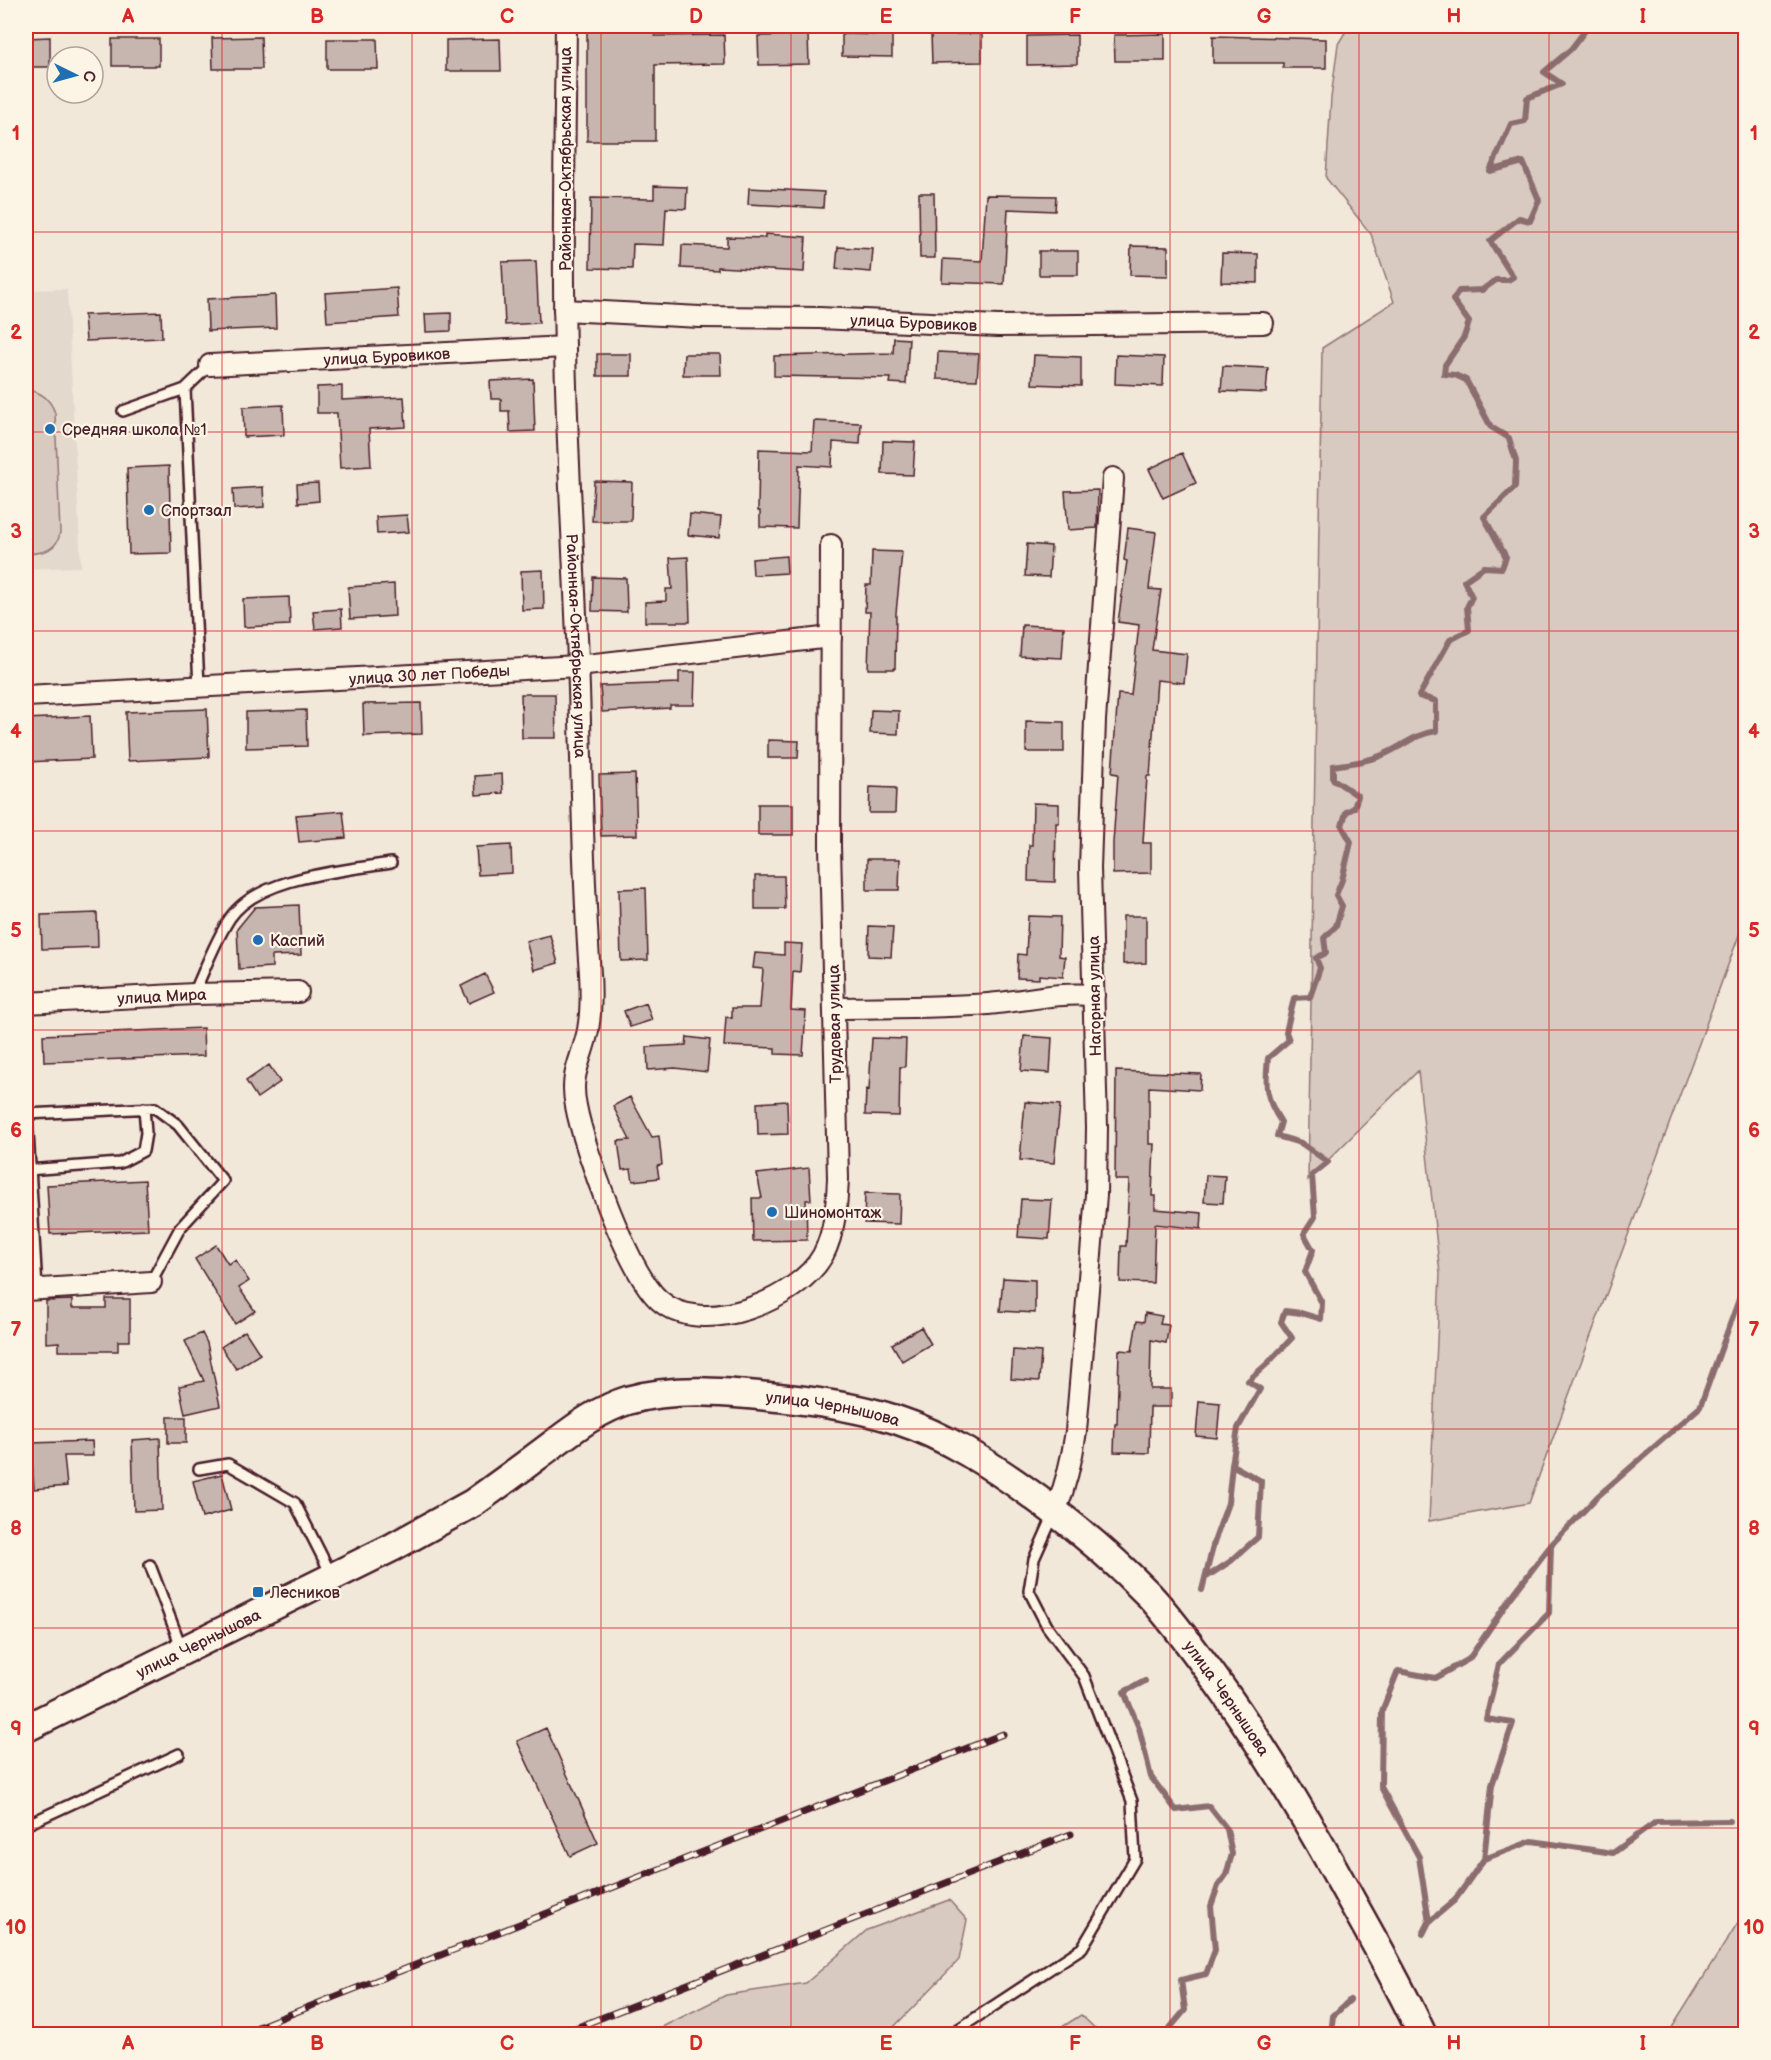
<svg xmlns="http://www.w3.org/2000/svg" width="1771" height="2060" viewBox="0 0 1771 2060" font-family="'Balsamiq Sans',sans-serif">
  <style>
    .built { fill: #e4d9cd }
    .green { fill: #d8cac0; stroke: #917476; stroke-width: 1.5 }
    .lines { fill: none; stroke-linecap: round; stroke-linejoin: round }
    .stream { stroke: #8b6d6f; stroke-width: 6 }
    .building { fill: #c7b6af; stroke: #4a1f2b; stroke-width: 1.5 }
    .lane-casing { stroke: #4a1f2b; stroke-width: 14 }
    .street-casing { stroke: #4a1f2b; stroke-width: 24 }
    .secondary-casing { stroke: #4a1f2b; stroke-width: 32 }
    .lane { stroke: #fcf5e5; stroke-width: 9 }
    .street { stroke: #fcf5e5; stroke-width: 20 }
    .secondary { stroke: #fcf5e5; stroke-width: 27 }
    .rail-casing { stroke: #4a1f2b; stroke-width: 7 }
    .rail { stroke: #fcf5e5; stroke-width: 4.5; stroke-dasharray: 14; stroke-linecap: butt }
    .grid { fill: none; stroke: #d62828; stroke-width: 1.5; stroke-opacity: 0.55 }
    .poi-dot { fill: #1f6fb2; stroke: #fcf5e5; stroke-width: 2 }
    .labels { text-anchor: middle; stroke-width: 4.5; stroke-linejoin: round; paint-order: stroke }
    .street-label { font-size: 16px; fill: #4a1f2b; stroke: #fcf5e5 }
    .poi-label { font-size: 16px; fill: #4a1f2b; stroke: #fcf5e5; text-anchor: start }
    .neatline { fill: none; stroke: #d62828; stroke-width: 2 }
    .grid-label { font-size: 20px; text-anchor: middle; font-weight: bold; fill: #d62828 }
  </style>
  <rect width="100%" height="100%" fill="#f1e8da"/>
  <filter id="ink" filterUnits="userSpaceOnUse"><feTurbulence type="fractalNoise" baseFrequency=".0167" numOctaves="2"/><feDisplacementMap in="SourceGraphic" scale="12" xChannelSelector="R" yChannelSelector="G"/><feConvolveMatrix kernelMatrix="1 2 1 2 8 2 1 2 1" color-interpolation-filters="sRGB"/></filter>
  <g filter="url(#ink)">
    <path class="built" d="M 67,289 L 81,567 L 26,569 L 26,290 Z"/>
    <path class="green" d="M 1349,26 L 1745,26 L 1745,919 L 1529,1503 L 1429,1521 L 1440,1274 L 1418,1071 L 1308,1180 L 1322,348 L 1394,302 L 1371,234 L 1326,178 L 1331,98 L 1338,44 Z
      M 26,390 C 40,391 50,398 55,413 L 60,532 C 58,551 42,553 26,554 Z
      M 949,1900 L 967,1920 L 959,1960 L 887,2034 L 648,2034 L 726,1995 L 806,1983 L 867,1930 Z
      M 1745,1911 L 1745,2034 L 1668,2034 Z
      M 1081,2015 L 1101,2034 L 1051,2034 Z"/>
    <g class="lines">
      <path class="stream" d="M 1205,1578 L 1231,1561 L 1258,1537 L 1261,1481 L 1232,1465 L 1238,1428 L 1260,1389 L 1248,1381 L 1268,1363 L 1292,1338 L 1281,1322 L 1285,1311 L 1301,1313 L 1321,1319 L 1322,1303 L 1305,1272 L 1313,1250 L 1304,1234 L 1315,1217 L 1312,1175 L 1328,1162 L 1301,1143 L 1277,1136 L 1281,1122 C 1265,1097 1265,1087 1268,1058 L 1289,1040 L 1286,1032 L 1294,998 L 1310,997 L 1320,968 L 1316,958 L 1326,953 L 1324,938 L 1336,926 L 1342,906 L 1336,895 L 1342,880 L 1351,842 L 1342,826 L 1346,812 L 1354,808 L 1358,796 L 1333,779 L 1333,766 C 1352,763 1372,761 1389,752 C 1408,743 1413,735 1436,731 L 1436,701 L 1419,696 L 1450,640 L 1469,630 L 1467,607 L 1472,597 L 1464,581 L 1484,567 L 1502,568 L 1506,557 L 1484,517 L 1515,487 L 1516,461 L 1509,438 L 1491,427 L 1466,380 L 1455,375 L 1444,374 L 1445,365 L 1464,337 L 1469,322 L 1453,300 L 1459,291 L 1482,290 L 1496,280 L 1508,280 L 1513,277 L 1490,241 L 1519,218 L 1530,221 L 1539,200 L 1523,162 L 1490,171 L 1511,124 L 1525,121 L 1527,98 L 1562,84 L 1544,72 L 1571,49 L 1584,32 L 1579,26
        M 1202,1590 L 1214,1542 L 1228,1503 L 1232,1465
        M 1145,1681 L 1124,1692 L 1139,1728 L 1151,1777 L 1176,1810 L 1209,1806 L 1227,1829 L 1232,1854 L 1226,1875 L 1218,1886 L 1211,1906 L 1215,1950 L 1206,1974 L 1181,1980 L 1185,2010 L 1165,2034
        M 1484,1859 L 1492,1785 L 1513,1723 L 1486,1719 L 1499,1664 L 1549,1613 L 1551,1546
        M 1429,1922 L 1455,1900 L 1484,1859 L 1532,1841 L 1613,1853 L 1656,1822 L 1729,1821
        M 1423,1934 L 1429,1922 L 1419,1857 L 1381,1787 L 1382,1711 L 1398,1671 L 1435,1678 L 1469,1659 L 1509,1600 L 1551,1545 L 1598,1496 L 1700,1407 L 1746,1280
        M 1331,2034 L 1333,2016 L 1350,2000"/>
    </g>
    <path class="building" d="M 587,27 L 655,27 L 655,36 L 724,35 L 725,64 L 655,65 L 655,141 L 587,141 Z
      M 842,34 L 892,35 L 892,57 L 842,56 Z
      M 931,34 L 982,34 L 982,62 L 932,63 Z
      M 1165,34 L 1165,61 L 1115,61 L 1114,35 Z
      M 808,35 L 809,64 L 759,65 L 758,36 Z
      M 1077,35 L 1077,64 L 1027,65 L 1027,36 Z
      M 1213,36 L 1326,39 L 1326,68 L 1283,68 L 1283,63 L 1213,63 Z
      M 50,37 L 50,67 L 26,67 L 26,38 Z
      M 261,37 L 262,69 L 213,69 L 212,38 Z
      M 112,39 L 159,39 L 159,66 L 112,66 Z
      M 327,39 L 377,39 L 378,69 L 327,69 Z
      M 500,39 L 501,71 L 446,71 L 446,40 Z
      M 654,186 L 687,187 L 686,209 L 666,208 L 664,245 L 633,244 L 632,269 L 590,268 L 591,198 L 654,199 Z
      M 749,188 L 824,192 L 823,208 L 748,204 Z
      M 919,193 L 934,193 L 935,258 L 920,258 Z
      M 986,195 L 1056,196 L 1055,211 L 1008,209 L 1004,284 L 942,282 L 943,259 L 982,261 Z
      M 765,234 L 806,237 L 804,272 L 718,267 L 718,270 L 681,268 L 682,245 L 727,247 L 727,237 L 765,238 Z
      M 1131,246 L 1168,247 L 1168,276 L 1130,275 Z
      M 838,247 L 873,249 L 871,272 L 836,269 Z
      M 1039,251 L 1078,251 L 1078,275 L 1039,275 Z
      M 1222,253 L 1258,254 L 1258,283 L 1221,282 Z
      M 536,261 L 539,323 L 505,325 L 502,262 Z
      M 397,288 L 399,317 L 327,322 L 325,293 Z
      M 275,295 L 276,328 L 208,331 L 207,299 Z
      M 161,312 L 162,338 L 86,341 L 84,315 Z
      M 451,313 L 451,331 L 426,332 L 425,314 Z
      M 894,338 L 909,339 L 906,384 L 890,383 L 891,378 L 774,376 L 774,356 L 893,353 Z
      M 938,352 L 979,354 L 977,380 L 937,379 Z
      M 597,354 L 631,354 L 631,376 L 597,376 Z
      M 684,354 L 720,354 L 721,375 L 683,375 Z
      M 1034,355 L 1081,357 L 1081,386 L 1032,384 Z
      M 1116,355 L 1164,357 L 1163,386 L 1115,384 Z
      M 1223,366 L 1268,368 L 1266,393 L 1221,391 Z
      M 533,379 L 535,431 L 510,432 L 509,411 L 501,411 L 501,399 L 491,399 L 490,381 Z
      M 342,386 L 342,400 L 404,397 L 406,427 L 369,429 L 371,466 L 340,468 L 337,413 L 317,413 L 317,387 Z
      M 283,405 L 284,435 L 244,437 L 243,407 Z
      M 814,421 L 861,423 L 860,444 L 833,442 L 832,467 L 799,465 L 797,528 L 760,527 L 760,511 L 758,511 L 759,449 L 812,451 Z
      M 883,441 L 915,442 L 913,475 L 882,474 Z
      M 1182,453 L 1196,483 L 1163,498 L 1149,469 Z
      M 169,466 L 171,553 L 129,554 L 127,468 Z
      M 594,481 L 632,482 L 631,521 L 592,521 Z
      M 318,483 L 319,501 L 298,503 L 297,484 Z
      M 263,487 L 264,507 L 234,509 L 233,489 Z
      M 1098,490 L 1097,528 L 1068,530 L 1065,491 Z
      M 690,514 L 721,517 L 719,538 L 688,535 Z
      M 407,515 L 409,532 L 377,534 L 376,517 Z
      M 1128,528 L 1156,532 L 1149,589 L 1161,590 L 1152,650 L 1187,654 L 1184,683 L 1157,680 L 1150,776 L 1147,776 L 1143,843 L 1151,843 L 1151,873 L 1113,874 L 1113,843 L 1118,774 L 1112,773 L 1118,694 L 1131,695 L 1139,625 L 1118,622 L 1127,561 L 1124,560 Z
      M 1027,544 L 1051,546 L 1049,577 L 1025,576 Z
      M 872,551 L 902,552 L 896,613 L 895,669 L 868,669 L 870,612 L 865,612 L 866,585 L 871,585 Z
      M 786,556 L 787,573 L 753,575 L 752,559 Z
      M 688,557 L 690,622 L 645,622 L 645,602 L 666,601 L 666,589 L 672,589 L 670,558 Z
      M 543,570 L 544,609 L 522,610 L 521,571 Z
      M 593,577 L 626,578 L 627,612 L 592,611 Z
      M 394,584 L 395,616 L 350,619 L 348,587 Z
      M 289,597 L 290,625 L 244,627 L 243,599 Z
      M 341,609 L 342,627 L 315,629 L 313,611 Z
      M 1022,625 L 1064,627 L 1062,658 L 1020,656 Z
      M 679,672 L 695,672 L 694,705 L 670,705 L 670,708 L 602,712 L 600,686 L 679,683 Z
      M 521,694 L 555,694 L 556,738 L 522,738 Z
      M 421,703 L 422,734 L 364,736 L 363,704 Z
      M 207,709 L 209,757 L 128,761 L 126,712 Z
      M 306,710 L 307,746 L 246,748 L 246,712 Z
      M 871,710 L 899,711 L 898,734 L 870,733 Z
      M 90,716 L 92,759 L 26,762 L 26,719 Z
      M 1026,721 L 1064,722 L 1064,752 L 1026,752 Z
      M 768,740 L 799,741 L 798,758 L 768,758 Z
      M 502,774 L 503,793 L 476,795 L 475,776 Z
      M 635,774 L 637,835 L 601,836 L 599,775 Z
      M 870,787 L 896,788 L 895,813 L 869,813 Z
      M 1033,803 L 1059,804 L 1059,823 L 1056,823 L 1055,882 L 1028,881 L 1029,845 L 1032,845 Z
      M 758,804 L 793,804 L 793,835 L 758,835 Z
      M 343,811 L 346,838 L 299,842 L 296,815 Z
      M 511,845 L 512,873 L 478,875 L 476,847 Z
      M 867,859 L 900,859 L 899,890 L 867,890 Z
      M 755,876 L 784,876 L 785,909 L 755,909 Z
      M 646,888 L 648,960 L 621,961 L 619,889 Z
      M 299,905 L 301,955 L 272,956 L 272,967 L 239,969 L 237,929 L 255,907 Z
      M 97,913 L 98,947 L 42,949 L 41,915 Z
      M 1028,916 L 1060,917 L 1059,956 L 1065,957 L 1063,977 L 1039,975 L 1039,979 L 1017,978 L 1018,954 L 1026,955 Z
      M 1123,916 L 1146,916 L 1146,963 L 1123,964 Z
      M 869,926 L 893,927 L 891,957 L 868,956 Z
      M 550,935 L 558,963 L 534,970 L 526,941 Z
      M 784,943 L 802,944 L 800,972 L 793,971 L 791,1010 L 806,1011 L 803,1055 L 775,1054 L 775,1048 L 724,1046 L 726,1017 L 732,1018 L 732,1008 L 760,1008 L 763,969 L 753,968 L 755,953 L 784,955 Z
      M 485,974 L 494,992 L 469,1003 L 461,986 Z
      M 646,1003 L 652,1020 L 630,1027 L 624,1011 Z
      M 203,1028 L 204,1056 L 44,1062 L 43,1035 Z
      M 1024,1036 L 1052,1038 L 1050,1073 L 1021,1071 Z
      M 687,1037 L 710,1040 L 707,1072 L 675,1068 L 648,1070 L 647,1047 L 686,1045 Z
      M 872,1038 L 906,1039 L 905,1067 L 900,1067 L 899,1116 L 865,1115 L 866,1089 L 869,1090 Z
      M 269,1065 L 280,1082 L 257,1098 L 246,1081 Z
      M 1116,1071 L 1201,1074 L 1200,1090 L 1149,1087 L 1149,1144 L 1154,1144 L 1152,1196 L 1155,1196 L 1155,1209 L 1202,1213 L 1201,1229 L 1155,1224 L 1153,1283 L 1120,1282 L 1121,1246 L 1126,1246 L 1129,1180 L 1115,1180 Z
      M 630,1097 L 652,1137 L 659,1136 L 662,1165 L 657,1166 L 659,1178 L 633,1181 L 631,1169 L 622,1170 L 618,1141 L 630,1140 L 613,1106 Z
      M 787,1101 L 788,1134 L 758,1135 L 757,1103 Z
      M 1025,1102 L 1060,1105 L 1054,1163 L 1020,1160 Z
      M 809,1168 L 811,1200 L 806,1200 L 807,1240 L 753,1241 L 752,1198 L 762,1198 L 757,1174 Z
      M 1206,1175 L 1225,1176 L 1223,1203 L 1204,1202 Z
      M 145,1180 L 148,1230 L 50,1234 L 47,1185 Z
      M 865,1193 L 900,1194 L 899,1224 L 864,1223 Z
      M 1021,1199 L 1052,1200 L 1049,1239 L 1018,1237 Z
      M 216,1245 L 228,1264 L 235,1260 L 249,1281 L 239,1288 L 255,1311 L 235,1324 L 195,1259 Z
      M 1003,1278 L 1035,1280 L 1035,1313 L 1000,1311 Z
      M 106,1299 L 130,1299 L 130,1341 L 118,1341 L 118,1351 L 59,1351 L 59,1342 L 46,1343 L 46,1301 L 72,1300 L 72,1308 L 106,1308 Z
      M 1145,1313 L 1162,1316 L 1160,1324 L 1169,1325 L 1166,1343 L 1151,1340 L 1150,1389 L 1171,1389 L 1171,1407 L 1150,1407 L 1149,1453 L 1114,1452 L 1115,1424 L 1117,1424 L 1119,1350 L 1132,1351 L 1137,1321 L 1144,1322 Z
      M 921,1327 L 931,1344 L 902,1361 L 892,1344 Z
      M 245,1331 L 260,1354 L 236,1369 L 221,1347 Z
      M 202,1333 L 207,1343 L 220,1406 L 185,1414 L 179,1386 L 204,1381 L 185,1341 Z
      M 1013,1350 L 1041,1352 L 1039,1381 L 1011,1379 Z
      M 1199,1401 L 1220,1403 L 1217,1438 L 1196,1436 Z
      M 168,1417 L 186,1417 L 186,1443 L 168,1443 Z
      M 160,1438 L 162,1510 L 134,1511 L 132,1440 Z
      M 92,1441 L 93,1456 L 64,1456 L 67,1486 L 34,1489 L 31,1443 Z
      M 222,1474 L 231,1510 L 202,1518 L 193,1481 Z
      M 546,1728 L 598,1843 L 570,1856 L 517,1741 Z"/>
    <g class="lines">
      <g class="lane-casing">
        <path id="lane" d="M 185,389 L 210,365
          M 123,411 L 185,389 L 199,686
          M 194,993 C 205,969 215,941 230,918 C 259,876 344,871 391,863
          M 26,1096 L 37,1289
          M 26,1114 L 155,1108 L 178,1125 L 223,1181 L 180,1228 L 151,1282
          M 27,1170 L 120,1163 L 143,1151 L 146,1133 L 144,1108
          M 199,1469 L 228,1464 L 295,1503 L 331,1574
          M 150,1565 L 182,1649
          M 26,1825 L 179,1754
          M 951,2034 L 1082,1948 L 1135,1859 L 1132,1801 L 1084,1676 L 1047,1626 L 1029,1591 L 1034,1559 L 1054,1514"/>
      </g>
      <g class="street-casing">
        <g id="street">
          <path id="s1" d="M 566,26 C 565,133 562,240 565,348 C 567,452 574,557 578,661 C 582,761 582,860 589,960 C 591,983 592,1007 588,1030 C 582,1060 569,1074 576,1106 C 584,1149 628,1272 659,1300 C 702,1339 798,1300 823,1255 C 835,1232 837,1203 838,1178 L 830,847 L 831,545"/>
          <path id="s2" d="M 564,310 L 700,317 L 819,318 L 998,326 L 1263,323"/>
          <path id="s3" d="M 210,365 L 565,347"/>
          <path id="s4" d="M 26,696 L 578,666 L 831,637"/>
          <path id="s5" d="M 26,1003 L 194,994 L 298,992"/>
          <path d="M 834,1008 C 885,1007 936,1008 988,1004 C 1026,1001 1054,992 1094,995"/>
          <path d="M 26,1290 L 151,1282"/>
          <path d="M 1055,1512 C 1066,1485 1072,1460 1076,1431 L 1096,1195 L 1097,1127 L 1090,868 L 1095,720 L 1113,478"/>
        </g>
      </g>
      <g class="secondary-casing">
        <g id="secondary">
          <path id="s6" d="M 26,1728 L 393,1547 L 473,1503 C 494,1488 515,1473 536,1457 C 565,1436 593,1411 629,1400 C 679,1386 732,1393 783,1398 C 821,1402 861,1408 897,1420 C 946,1436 991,1465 1032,1495 C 1074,1525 1114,1559 1150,1596 C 1172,1620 1191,1646 1210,1672 C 1256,1735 1296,1801 1334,1869 C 1364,1924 1396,1977 1422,2034"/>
        </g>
      </g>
      <use href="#lane" class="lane"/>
      <use href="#street" class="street"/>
      <use href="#secondary" class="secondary"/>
      <g class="rail-casing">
        <path id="rail" d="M 240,2034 L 1003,1734
          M 560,2034 L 1071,1834"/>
      </g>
      <use href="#rail" class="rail"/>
    </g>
  </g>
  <path class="grid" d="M 222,26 L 222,2034M 412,26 L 412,2034M 601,26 L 601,2034M 791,26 L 791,2034M 980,26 L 980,2034M 1170,26 L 1170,2034M 1359,26 L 1359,2034M 1549,26 L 1549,2034M 26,232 L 1746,232M 26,432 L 1746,432M 26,631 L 1746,631M 26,831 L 1746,831M 26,1030 L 1746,1030M 26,1229 L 1746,1229M 26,1429 L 1746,1429M 26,1628 L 1746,1628M 26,1828 L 1746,1828"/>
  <g class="poi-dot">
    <circle cx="50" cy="429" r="6"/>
    <circle cx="149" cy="510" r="6"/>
    <circle cx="258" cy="940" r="6"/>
    <circle cx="772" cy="1212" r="6"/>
    <rect x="252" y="1586" width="12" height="12" rx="3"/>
  </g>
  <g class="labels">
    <g class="street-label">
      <text transform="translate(565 159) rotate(-90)" y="6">Районная-Октябрьская улица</text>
      <text dy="6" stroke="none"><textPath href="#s2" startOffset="350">улица Буровиков</textPath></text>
      <text dy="6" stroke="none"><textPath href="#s3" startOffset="177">улица Буровиков</textPath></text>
      <text dy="6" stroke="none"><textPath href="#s1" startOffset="620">Районная-Октябрьская улица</textPath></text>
      <text dy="6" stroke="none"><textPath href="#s4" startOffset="404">улица 30 лет Победы</textPath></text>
      <text dy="6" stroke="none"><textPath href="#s5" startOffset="136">улица Мира</textPath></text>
      <text transform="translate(1094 996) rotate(-91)" y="6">Нагорная улица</text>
      <text transform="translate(834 1024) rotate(-91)" y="6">Трудовая улица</text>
      <text dy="6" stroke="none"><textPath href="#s6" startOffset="894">улица Чернышова</textPath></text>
      <text dy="6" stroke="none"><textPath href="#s6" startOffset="192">улица Чернышова</textPath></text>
      <text dy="6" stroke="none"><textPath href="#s6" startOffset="1398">улица Чернышова</textPath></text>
    </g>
    <g class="poi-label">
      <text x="62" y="435">Средняя школа №1</text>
      <text x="161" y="516">Спортзал</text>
      <text x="270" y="946">Каспий</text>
      <text x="784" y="1218">Шиномонтаж</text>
      <text x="270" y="1598">Лесников</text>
    </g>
  </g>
  <rect width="1771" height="2060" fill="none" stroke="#fcf5e5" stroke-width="66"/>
  <g transform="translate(75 75) rotate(95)"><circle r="28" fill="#fcf5e5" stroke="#b59f9b" stroke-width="1.5"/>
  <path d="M0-4.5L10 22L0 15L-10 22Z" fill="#1f6fb2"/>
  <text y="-9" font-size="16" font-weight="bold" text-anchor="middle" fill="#4a1f2b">С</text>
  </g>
  <rect x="33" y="33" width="1705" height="1994" class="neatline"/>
  <g class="grid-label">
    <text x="128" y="23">A</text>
    <text x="317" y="23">B</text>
    <text x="507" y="23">C</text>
    <text x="696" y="23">D</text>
    <text x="886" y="23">E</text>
    <text x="1075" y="23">F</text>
    <text x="1264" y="23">G</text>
    <text x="1454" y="23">H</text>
    <text x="1643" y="23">I</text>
    <text x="16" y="140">1</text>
    <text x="1754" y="140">1</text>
    <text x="16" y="339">2</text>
    <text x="1754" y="339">2</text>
    <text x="16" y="538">3</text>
    <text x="1754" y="538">3</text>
    <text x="16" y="738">4</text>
    <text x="1754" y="738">4</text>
    <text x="16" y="937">5</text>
    <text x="1754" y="937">5</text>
    <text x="16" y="1137">6</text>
    <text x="1754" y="1137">6</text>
    <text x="16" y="1336">7</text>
    <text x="1754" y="1336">7</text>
    <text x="16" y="1535">8</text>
    <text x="1754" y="1535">8</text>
    <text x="16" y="1735">9</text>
    <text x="1754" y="1735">9</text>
    <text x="16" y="1934">10</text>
    <text x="1754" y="1934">10</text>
    <text x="128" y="2050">A</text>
    <text x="317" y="2050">B</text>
    <text x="507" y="2050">C</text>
    <text x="696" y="2050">D</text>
    <text x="886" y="2050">E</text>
    <text x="1075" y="2050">F</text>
    <text x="1264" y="2050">G</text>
    <text x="1454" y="2050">H</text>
    <text x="1643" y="2050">I</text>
  </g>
</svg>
